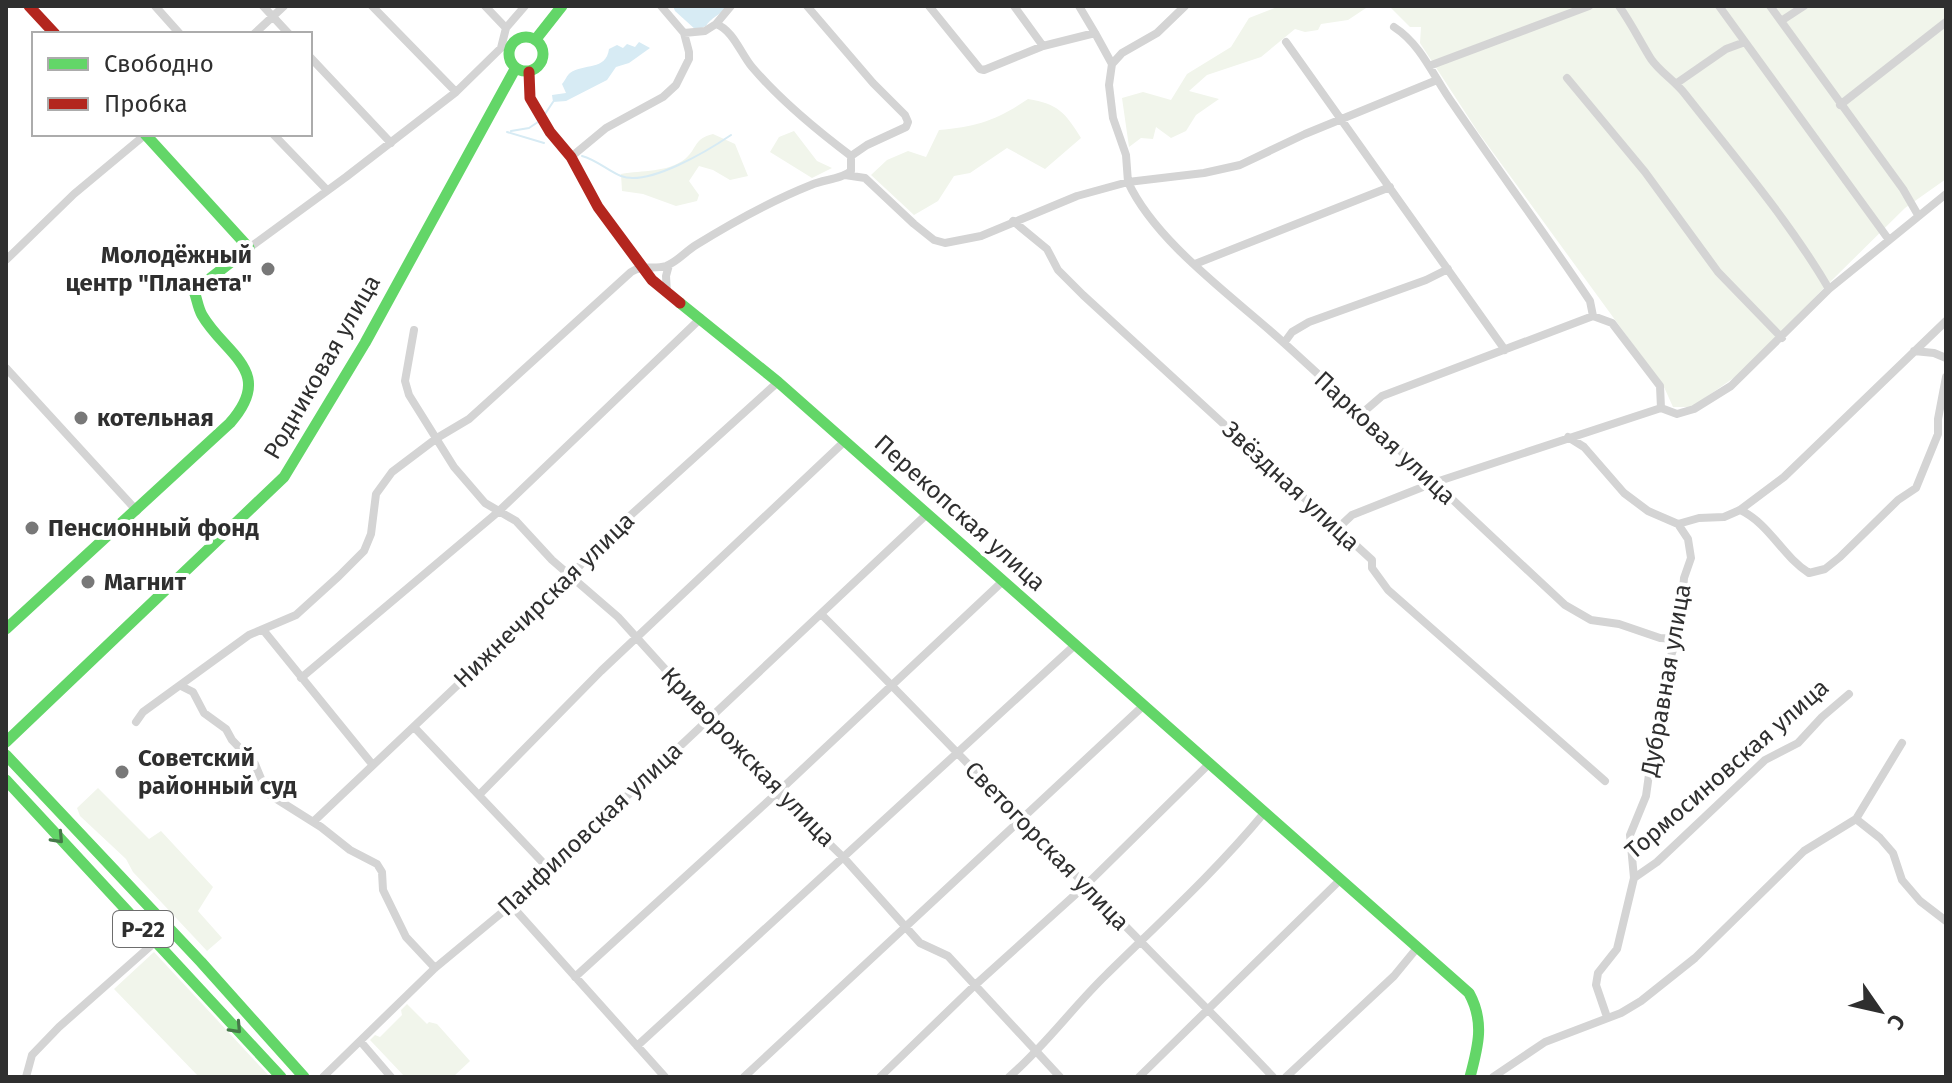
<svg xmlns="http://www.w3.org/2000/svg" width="1952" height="1083" viewBox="0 0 1952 1083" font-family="'Fira Sans',sans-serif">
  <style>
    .green { fill: #f1f5eb }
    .water { fill: #d7ebf4 }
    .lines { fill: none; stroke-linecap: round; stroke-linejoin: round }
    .stream { stroke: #d7ebf4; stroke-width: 2 }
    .street { stroke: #d4d4d4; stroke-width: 8 }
    .fast { stroke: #63d668; stroke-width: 11 }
    .jam { stroke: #b3261e; stroke-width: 11 }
    .oneway { stroke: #467a49 }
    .poi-dot { fill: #787878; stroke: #fff; stroke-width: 3 }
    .labels { text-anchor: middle; stroke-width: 8; stroke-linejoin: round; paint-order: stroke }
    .shield { fill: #fff; stroke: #6d6d6d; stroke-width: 2 }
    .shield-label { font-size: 22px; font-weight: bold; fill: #2f2f2f }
    .poi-label { font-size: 24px; font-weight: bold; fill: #2f2f2f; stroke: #fff; text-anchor: start }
    .street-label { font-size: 24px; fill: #2f2f2f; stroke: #fff }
  </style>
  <rect width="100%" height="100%" fill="#fff"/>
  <path class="green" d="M 1280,6 L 1369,6 L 1348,20 L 1321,24 L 1318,30 L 1305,32 L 1295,29 L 1261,57 L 1207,75 L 1189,91 L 1219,99 L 1196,115 L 1186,131 L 1171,138 L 1156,127 L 1153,139 L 1141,138 L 1129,147 L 1122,98 L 1143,92 L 1171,100 L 1187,74 L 1231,47 L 1249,18 Z
    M 1389,6 L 1946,6 L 1946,179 L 1905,208 L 1823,289 L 1745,370 L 1692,407 L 1673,407 L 1664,387 L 1478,132 L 1420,43 L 1421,27 L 1410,27 Z
    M 1028,99 C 1058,104 1065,112 1081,138 L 1045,169 L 1007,148 L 970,173 L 954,176 L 938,201 L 914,215 L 871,175 L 887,160 L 908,151 L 926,157 L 939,130 C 977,127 997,120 1028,99 Z
    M 794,131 L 817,161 L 832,168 L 812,178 L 770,152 L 779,137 Z
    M 713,134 L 735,144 L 748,176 L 730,180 L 713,170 L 699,166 L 689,181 L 699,195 L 697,201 L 676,206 L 643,194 L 622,191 L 621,174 C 643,170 666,173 685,159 C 698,148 693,139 713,134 Z
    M 98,788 L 149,839 L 161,831 L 213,887 L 198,911 L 222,938 L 207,951 L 133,872 L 126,859 L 80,816 L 77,808 Z
    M 154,952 L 270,1077 L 199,1077 L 114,989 Z
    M 407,1004 L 427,1024 L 429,1022 L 437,1024 L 470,1061 L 453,1077 L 405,1077 L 370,1040 L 375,1035 L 380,1037 L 402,1015 L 401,1010 Z"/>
  <path class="water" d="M 673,6 L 728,6 C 722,14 710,18 706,26 L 696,30 L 675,11 Z
    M 639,42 L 650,48 L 629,63 L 616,67 L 607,80 L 566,101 L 553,102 L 552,95 L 566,93 L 562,84 C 565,81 567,75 570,73 C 584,63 606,71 609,49 L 617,45 L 623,48 L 627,44 L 635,47 Z"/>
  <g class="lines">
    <path class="stream" d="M 545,114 L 553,102
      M 511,131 L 529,128 L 538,122
      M 507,132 L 544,143
      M 582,156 C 597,160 608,171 621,176 C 648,187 709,150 731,135"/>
    <path class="street" d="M 155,6 L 180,34
      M 263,6 L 289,34
      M 372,6 L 456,92
      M 485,6 L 506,28
      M 929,6 L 980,69 L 984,70 L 1043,46 L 1095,33 L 1112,64
      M 1014,6 L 1043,46
      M 1079,6 L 1095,33
      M 1619,6 C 1631,23 1640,41 1651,59 C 1660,72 1675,81 1685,94 C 1733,155 1790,222 1829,289
      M 1719,6 L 1889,240
      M 1770,6 L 1903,189 L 1918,215
      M 1781,21 L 1804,6
      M 716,24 L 731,6
      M 1394,27 C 1422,45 1434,78 1453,104 C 1498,170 1546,235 1590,301 L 1593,316 L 1612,323 L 1660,386 L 1661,408
      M 684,33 L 705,31 L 716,24 C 733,30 741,54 752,67 C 781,101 815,129 851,156
      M 254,34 L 284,6
      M 1286,42 L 1505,350
      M 310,57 L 391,143
      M 1429,66 L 1589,6
      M 1567,78 L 1645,172 L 1718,272 L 1782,338
      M 1437,80 L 1305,134 L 1240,165 L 1204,173 L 1128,182 C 1156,243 1235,298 1284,343 C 1379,429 1471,518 1565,605 L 1591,620 L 1619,624 L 1660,638 L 1677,639
      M 1677,83 L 1726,49 L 1745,42
      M 1840,105 L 1946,22
      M 273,134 L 326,189
      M 571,157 L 606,128 L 663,97 L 676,85 L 689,59 L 689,52 L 684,33 L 661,6
      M 845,175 L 865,178 L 914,224 L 934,240 L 945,243 L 981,236 L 1077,196 L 1128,182 L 1126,155 L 1113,118 L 1109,85 L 1112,64 L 1122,53 L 1157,33 L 1185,6
      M 1013,221 L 1047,249 L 1058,270 L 1083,295 L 1372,560 L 1372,568 L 1388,590 L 1605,781
      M 249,248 L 346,177 L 456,92 L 501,48 L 506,28 L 525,6
      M 6,260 L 74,194 L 146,134
      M 1195,264 L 1390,187
      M 667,293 L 666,276 L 669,265
      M 414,330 L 405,381 L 409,395 L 454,467 L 485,503 L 516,521 L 552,560 L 618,617 L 777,793 L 843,857 L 920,943 L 948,956 L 1060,1077
      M 1284,343 L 1292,332 L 1309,322 L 1426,280 L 1448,269
      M 1914,351 L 1934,353 L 1946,358
      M 6,368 L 137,511
      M 1661,408 L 1677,414 L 1694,409 L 1731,386 L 1829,289 L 1946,194
      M 1360,415 L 1382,396 L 1593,316
      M 1568,437 L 1584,447 L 1624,493 L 1648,511 L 1678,524 L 1688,539 L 1691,558 L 1684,578 L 1681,617 L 1677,639 L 1662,681 L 1646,796 L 1630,835 L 1634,878 L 1617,949 L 1598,973 L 1596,985 L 1607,1017
      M 1740,510 C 1770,524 1782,556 1809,573 L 1825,569 L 1840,557 L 1898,500 L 1916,488 L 1938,434 L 1938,419 L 1946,377
      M 1678,524 L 1699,518 L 1724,517 L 1740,510 L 1784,477 L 1946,321
      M 1337,529 L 1352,515 L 1433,483 L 1661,408
      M 821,614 C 929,722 1034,833 1141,942 C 1185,987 1230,1031 1273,1077
      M 264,631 L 372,764
      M 301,678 L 498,512 L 701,318
      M 181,686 L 193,692 L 204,713 L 226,729 L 232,740 L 255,764 L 267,793 L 321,827 L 350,850 L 377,864 L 382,872 L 383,890 L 406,937 L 435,968
      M 136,722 L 143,712 L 249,635 L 296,615 L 339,576 L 364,551 L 371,534 L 376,494 L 392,472 L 437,438 L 469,419 L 631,272 C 643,264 653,270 666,266 C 677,262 686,251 696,245 C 733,222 771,201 811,185 C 824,179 840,180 851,171 L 851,156 L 867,145 L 906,127 L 908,122 L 905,115 L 873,83 L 807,6
      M 414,727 L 548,868
      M 480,794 L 601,671 L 845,441
      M 1856,819 L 1880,838 L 1893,853 L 1902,880 L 1920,901 L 1946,921
      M 313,822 L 559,589 L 601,542 L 778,382
      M 1634,878 L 1657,862 L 1765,760 L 1798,743 L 1822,717 L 1849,694
      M 511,905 L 665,1077
      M 575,977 L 777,793 L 1003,581
      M 361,1042 L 391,1077
      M 637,1046 L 1075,645
      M 26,1077 L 32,1055 L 59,1027 L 155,942
      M 323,1077 L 435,968 L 511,905 L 927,514
      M 744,1077 L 1143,706
      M 880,1077 L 974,986 L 1087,884 L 1209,764
      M 1009,1077 C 1045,1046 1072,1008 1106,975 C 1160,922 1216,871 1264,813
      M 1139,1077 L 1340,880
      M 1286,1077 L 1394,976 L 1417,948
      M 1493,1077 L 1545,1042 L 1621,1013 L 1641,1001 L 1695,958 L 1804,851 L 1856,819 L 1902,743"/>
    <path class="fast" d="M509 54a17 17 0 1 1 34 0a17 17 0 1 1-34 0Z
      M 536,39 L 562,6
      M 680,303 L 778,382 L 1469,993 C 1485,1022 1478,1047 1470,1077
      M 6,629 L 230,423 C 276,371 225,355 202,315 C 198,308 197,299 194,291 L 249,248 L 145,134
      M 6,742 L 284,477 L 365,343 L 515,69
      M 6,755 L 201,962 L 304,1077
      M 6,780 L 281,1077"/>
    <path class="jam" d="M 29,6 L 55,34
      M 529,72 L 530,98 L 550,132 L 571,157 L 598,207 L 652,280 L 680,303"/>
  </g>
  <defs><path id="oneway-chevron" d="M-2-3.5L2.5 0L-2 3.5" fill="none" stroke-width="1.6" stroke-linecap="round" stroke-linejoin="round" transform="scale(2)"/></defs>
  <g class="oneway">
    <use href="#oneway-chevron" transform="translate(58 838) rotate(47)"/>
    <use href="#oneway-chevron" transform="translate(236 1028) rotate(47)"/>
  </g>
  <g class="poi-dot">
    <circle cx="268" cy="269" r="8"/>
    <circle cx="81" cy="418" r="8"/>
    <circle cx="32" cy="528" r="8"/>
    <circle cx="88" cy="582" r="8"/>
    <circle cx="122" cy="772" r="8"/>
  </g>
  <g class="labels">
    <rect class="shield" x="113" y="911" width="60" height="36" rx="6"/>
    <g class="shield-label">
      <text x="143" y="937">Р-22</text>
    </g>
    <g class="poi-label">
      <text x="252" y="263" text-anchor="end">Молодёжный<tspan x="252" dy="28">центр "Планета"</tspan></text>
      <text x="97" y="426">котельная</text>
      <text x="48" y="536">Пенсионный фонд</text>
      <text x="104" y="590">Магнит</text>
      <text x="138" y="766">Советский<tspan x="138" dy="28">районный суд</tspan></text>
    </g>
    <g class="street-label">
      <text transform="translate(322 367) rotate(-60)" y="8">Родниковая улица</text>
      <text transform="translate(1385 438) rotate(43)" y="8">Парковая улица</text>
      <text transform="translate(1291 486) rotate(43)" y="8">Звёздная улица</text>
      <text transform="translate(960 513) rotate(42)" y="8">Перекопская улица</text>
      <text transform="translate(544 600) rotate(-44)" y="8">Нижнечирская улица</text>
      <text transform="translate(1666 680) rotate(-80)" y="8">Дубравная улица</text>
      <text transform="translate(748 757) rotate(46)" y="8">Криворожская улица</text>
      <text transform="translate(1727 769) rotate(-41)" y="8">Тормосиновская улица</text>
      <text transform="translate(590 829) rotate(-43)" y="8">Панфиловская улица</text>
      <text transform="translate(1047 846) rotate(46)" y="8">Светогорская улица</text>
    </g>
  </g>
  <rect width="1952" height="1083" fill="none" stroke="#2f2f2f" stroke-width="16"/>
  <rect x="32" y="32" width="280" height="104" fill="#ffffff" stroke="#acacac" stroke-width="2"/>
  <rect x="48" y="58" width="40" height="12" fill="#63d668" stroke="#acacac" stroke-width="2"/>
  <text x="104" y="72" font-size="24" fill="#2f2f2f">Свободно</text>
  <rect x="48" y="98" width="40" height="12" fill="#b3261e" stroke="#acacac" stroke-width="2"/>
  <text x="104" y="112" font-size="24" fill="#2f2f2f">Пробка</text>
  <g transform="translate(1880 1011) rotate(124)" stroke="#ffffff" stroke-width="6" paint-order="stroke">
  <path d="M0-6L14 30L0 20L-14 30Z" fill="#2f2f2f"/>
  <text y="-12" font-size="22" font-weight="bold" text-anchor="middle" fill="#2f2f2f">С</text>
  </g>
</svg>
